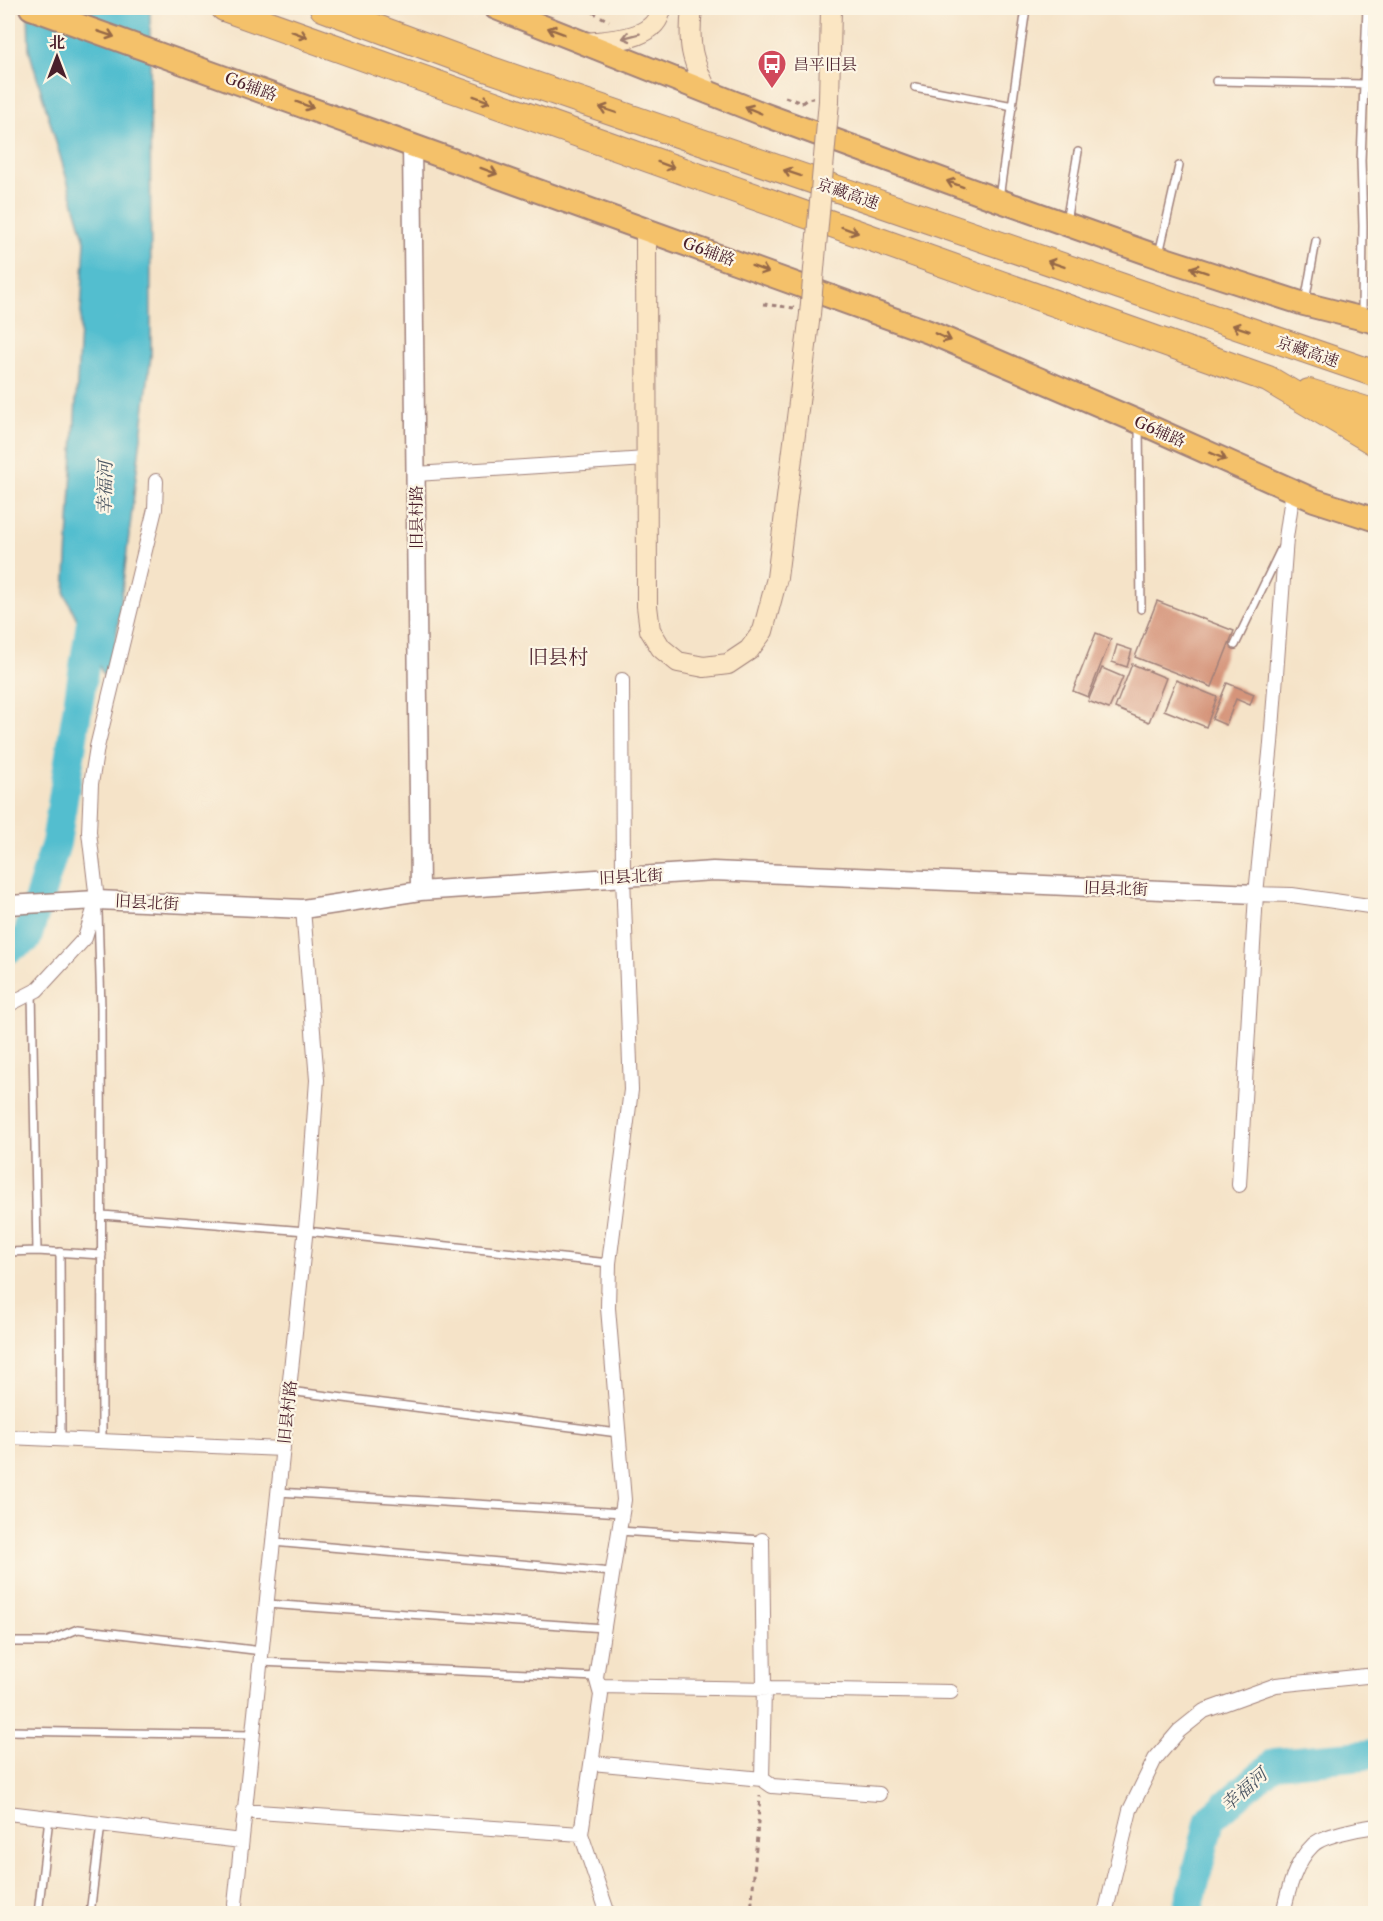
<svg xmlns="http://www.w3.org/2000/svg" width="1383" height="1921" viewBox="0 0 1383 1921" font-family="'Libre Caslon Text','Noto Serif SC',serif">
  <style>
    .water { fill: #53becf; stroke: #4e6e7d; stroke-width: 1.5 }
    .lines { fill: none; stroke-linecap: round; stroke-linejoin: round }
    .river { stroke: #53becf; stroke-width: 30 }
    .building { fill: #d5947a }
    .service-casing { stroke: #a0817a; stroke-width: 10 }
    .minor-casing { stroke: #a0817a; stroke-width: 16 }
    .tertiary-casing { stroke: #a0817a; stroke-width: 21 }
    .secondary-casing { stroke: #a0817a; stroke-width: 22 }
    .primary-casing { stroke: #a0817a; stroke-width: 26 }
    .motorway-casing { stroke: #a0817a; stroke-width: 28 }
    .path { stroke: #a0817a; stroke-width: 3; stroke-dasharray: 4.5 4.5; stroke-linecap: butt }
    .service { stroke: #fff; stroke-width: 7 }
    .minor { stroke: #fff; stroke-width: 14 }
    .tertiary { stroke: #fff; stroke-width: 18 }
    .secondary { stroke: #fbe6c3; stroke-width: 20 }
    .primary { stroke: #f4c16a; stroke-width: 22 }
    .motorway { stroke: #f4c16a; stroke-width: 26 }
    .secondary-bridge-casing { stroke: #a0817a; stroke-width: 22; stroke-linecap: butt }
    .secondary-bridge { stroke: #fbe6c3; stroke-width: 20 }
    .oneway { stroke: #966847 }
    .oneway2 { stroke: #a28277 }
    .labels { text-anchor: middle; stroke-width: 4.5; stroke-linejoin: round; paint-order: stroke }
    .poi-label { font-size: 16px; fill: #4a1f2b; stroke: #fcf5e5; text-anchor: start }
    .street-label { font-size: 16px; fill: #4a1f2b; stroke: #fcf5e5 }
    .water-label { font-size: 18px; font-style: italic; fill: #4d5764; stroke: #fcf5e5 }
    .quarter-label { font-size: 20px; fill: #4a1f2b; stroke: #fcf5e5 }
  </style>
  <rect width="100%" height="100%" fill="#fcf5e5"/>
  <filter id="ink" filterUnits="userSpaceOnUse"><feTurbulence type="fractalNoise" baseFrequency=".0167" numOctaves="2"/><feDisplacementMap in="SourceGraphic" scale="12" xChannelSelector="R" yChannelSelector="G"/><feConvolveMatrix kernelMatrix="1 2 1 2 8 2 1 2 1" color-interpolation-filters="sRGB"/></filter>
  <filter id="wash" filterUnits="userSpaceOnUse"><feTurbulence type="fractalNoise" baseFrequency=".008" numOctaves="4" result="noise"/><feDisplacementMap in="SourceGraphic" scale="24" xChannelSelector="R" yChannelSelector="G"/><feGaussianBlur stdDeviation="1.35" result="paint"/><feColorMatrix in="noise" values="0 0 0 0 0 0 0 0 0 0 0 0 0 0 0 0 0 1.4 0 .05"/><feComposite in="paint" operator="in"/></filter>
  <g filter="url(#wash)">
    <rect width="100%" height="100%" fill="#f5e3c8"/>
    <path class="water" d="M 28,8 L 150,8 L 151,356 L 110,689 L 65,594 L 85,241 L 29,50 Z"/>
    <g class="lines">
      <path class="river" d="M 8,949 L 27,938 L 56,843 L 94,604
        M 1187,1914 L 1210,1819 L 1275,1763 L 1376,1754"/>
    </g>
    <g id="blocks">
      <path class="building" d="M 1157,601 L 1234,631 L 1212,687 L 1135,657 Z
        M 1096,633 L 1111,639 L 1088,697 L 1073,691 Z
        M 1117,645 L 1132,650 L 1127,667 L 1112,662 Z
        M 1132,664 L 1166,678 L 1149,722 L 1115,708 Z
        M 1102,668 L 1123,677 L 1109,709 L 1088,701 Z
        M 1176,680 L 1217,697 L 1206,727 L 1164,710 Z
        M 1227,683 L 1254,694 L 1250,705 L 1236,699 L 1226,725 L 1212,719 Z"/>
    </g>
  </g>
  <g filter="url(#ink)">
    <use href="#blocks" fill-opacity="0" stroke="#a0817a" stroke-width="1.5"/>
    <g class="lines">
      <g class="service-casing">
        <path id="service" d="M 1366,42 L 1376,42
          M 1216,81 L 1365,84
          M 915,87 L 1013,106
          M 999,198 L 1026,8
          M 1066,222 L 1078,152
          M 1159,254 L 1179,166
          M 1305,302 L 1316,241
          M 1362,313 L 1363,226 L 1361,160 L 1367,8
          M 1139,427 L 1141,609
          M 1235,645 L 1282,547
          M 98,912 L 101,1008 L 102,1440
          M 102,1215 L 306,1231 L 609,1263
          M 37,1251 L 102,1255
          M 8,1252 L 37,1251 L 32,992
          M 60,1252 L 61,1439
          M 289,1391 L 618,1433
          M 278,1492 L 622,1513
          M 619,1531 L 762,1540
          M 273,1542 L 612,1572
          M 267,1604 L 604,1628
          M 8,1642 L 46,1642 L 78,1629 L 262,1651
          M 260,1662 L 596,1677
          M 8,1731 L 252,1735
          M 38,1914 L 49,1818
          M 90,1914 L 101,1824"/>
      </g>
      <g class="minor-casing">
        <path id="minor" d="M 416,474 L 646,459
          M 1256,894 L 1292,895 L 1376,907
          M 8,1005 L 37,990 L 85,938 L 97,900 L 89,832 L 91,784 L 97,747 L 155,509 L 156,481
          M 1239,1185 L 1256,894 L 1271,743 L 1286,538 L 1293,490
          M 8,1437 L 283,1449
          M 762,1540 L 764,1688 L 762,1779 L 772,1786 L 879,1794
          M 599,1686 L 951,1692
          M 592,1763 L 762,1779
          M 244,1811 L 581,1834
          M 8,1813 L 241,1841
          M 234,1914 L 308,1208 L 317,1080 L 303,909
          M 608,1914 L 581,1834 L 601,1695 L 596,1677 L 624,1500 L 608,1308 L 609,1263 L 631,1090 L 623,876 L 622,680
          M 1105,1914 L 1130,1810 L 1155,1759 L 1179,1731 L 1204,1711 L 1276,1685 L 1376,1675
          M 1283,1914 C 1288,1890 1295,1862 1313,1845 C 1323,1835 1361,1828 1376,1826"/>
      </g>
      <g class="tertiary-casing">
        <path id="tertiary" d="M 412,144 L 420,891
          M 8,905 L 97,900 L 303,909 L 420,891 L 713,871 L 1256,894"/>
      </g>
      <g class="secondary-casing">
        <path id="secondary" d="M 692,8 C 688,45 691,58 708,93
          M 587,43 C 613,40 657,40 661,8
          M 829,101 L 831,8
          M 646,228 L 647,606 L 650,630 L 661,648 L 678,662 L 704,667 L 728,664 L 749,650 L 763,631 L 777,578 L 810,314"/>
      </g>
      <g class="primary-casing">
        <path id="primary" d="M 31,8 L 929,332 L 1139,422 L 1314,500 L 1376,520
          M 496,8 L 763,114 L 998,200 L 1159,257 L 1304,304 L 1376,322"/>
      </g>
      <g class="motorway-casing">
        <path id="motorway" d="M 224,8 L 1268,379 L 1376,443
          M 323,8 L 474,64 L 1376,374
          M 1309,392 L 1376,413"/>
      </g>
      <path class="path" d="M 585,8 L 609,21
        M 785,97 L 802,103 L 807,99 L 813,98
        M 763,304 L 794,308
        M 751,1914 L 760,1796"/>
      <use href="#service" class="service"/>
      <use href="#minor" class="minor"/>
      <use href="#tertiary" class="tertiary"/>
      <use href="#secondary" class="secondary"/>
      <use href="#primary" class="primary"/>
      <use href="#motorway" class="motorway"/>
      <g class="secondary-bridge-casing">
        <path id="secondary-bridge" d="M 810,314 L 829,101"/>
      </g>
      <use href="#secondary-bridge" class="secondary-bridge"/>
    </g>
    <defs><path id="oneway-shaft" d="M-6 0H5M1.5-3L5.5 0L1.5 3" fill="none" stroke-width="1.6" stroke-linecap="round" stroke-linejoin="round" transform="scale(1.5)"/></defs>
    <g class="oneway">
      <use href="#oneway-shaft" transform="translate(556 31) rotate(-159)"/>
      <use href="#oneway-shaft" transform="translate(106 34) rotate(19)"/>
      <use href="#oneway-shaft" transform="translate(299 34) rotate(20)"/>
      <use href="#oneway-shaft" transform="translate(482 99) rotate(20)"/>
      <use href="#oneway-shaft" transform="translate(305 105) rotate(20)"/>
      <use href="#oneway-shaft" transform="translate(608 110) rotate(-161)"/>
      <use href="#oneway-shaft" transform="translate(753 110) rotate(-157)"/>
      <use href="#oneway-shaft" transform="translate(666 165) rotate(20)"/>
      <use href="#oneway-shaft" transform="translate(489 171) rotate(20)"/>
      <use href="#oneway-shaft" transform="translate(792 173) rotate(-161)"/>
      <use href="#oneway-shaft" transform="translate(955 184) rotate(-160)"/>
      <use href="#oneway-shaft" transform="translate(850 230) rotate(20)"/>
      <use href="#oneway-shaft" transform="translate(1056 264) rotate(-161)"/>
      <use href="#oneway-shaft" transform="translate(760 269) rotate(20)"/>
      <use href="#oneway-shaft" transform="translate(1199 270) rotate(-162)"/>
      <use href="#oneway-shaft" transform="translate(1241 328) rotate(-161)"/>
      <use href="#oneway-shaft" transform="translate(943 337) rotate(24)"/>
      <use href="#oneway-shaft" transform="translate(1218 456) rotate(24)"/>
    </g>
    <use class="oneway2" href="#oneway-shaft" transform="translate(631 36) rotate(165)"/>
  </g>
  <defs>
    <g id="bus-pin" transform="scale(1.5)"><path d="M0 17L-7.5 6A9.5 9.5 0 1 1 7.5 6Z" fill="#d1495b" stroke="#fcf5e5"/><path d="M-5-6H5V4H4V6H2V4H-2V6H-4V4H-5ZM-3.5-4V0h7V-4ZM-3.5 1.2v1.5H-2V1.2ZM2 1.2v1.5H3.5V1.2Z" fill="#fff"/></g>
  </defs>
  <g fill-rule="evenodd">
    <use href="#bus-pin" x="772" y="64"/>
  </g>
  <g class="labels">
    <g class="poi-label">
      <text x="793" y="70">昌平旧县</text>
    </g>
    <g class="street-label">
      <text transform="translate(251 86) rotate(20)" y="6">G6辅路</text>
      <text transform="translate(848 193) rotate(19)" y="6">京藏高速</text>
      <text transform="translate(709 251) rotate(20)" y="6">G6辅路</text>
      <text transform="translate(1308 351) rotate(19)" y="6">京藏高速</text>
      <text transform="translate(1160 431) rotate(24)" y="6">G6辅路</text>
      <text transform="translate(416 517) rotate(-90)" y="6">旧县村路</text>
      <text transform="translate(631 876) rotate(-3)" y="6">旧县北街</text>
      <text transform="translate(1116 888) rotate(2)" y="6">旧县北街</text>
      <text transform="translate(147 902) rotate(3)" y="6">旧县北街</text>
      <text transform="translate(287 1412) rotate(-84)" y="6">旧县村路</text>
    </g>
    <g class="water-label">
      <text transform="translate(105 488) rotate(-89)" y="6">幸福河</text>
      <text transform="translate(1244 1790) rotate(-41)" y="6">幸福河</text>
    </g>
    <g class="quarter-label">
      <text x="558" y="664">旧县村</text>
    </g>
  </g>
  <rect width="1383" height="1921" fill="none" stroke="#fcf5e5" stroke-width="30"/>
  <g transform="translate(57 57)" stroke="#fcf5e5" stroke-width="4.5" paint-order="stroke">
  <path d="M0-4.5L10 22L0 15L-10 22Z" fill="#4a1f2b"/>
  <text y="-9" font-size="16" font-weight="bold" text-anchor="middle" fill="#4a1f2b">北</text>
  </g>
</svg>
